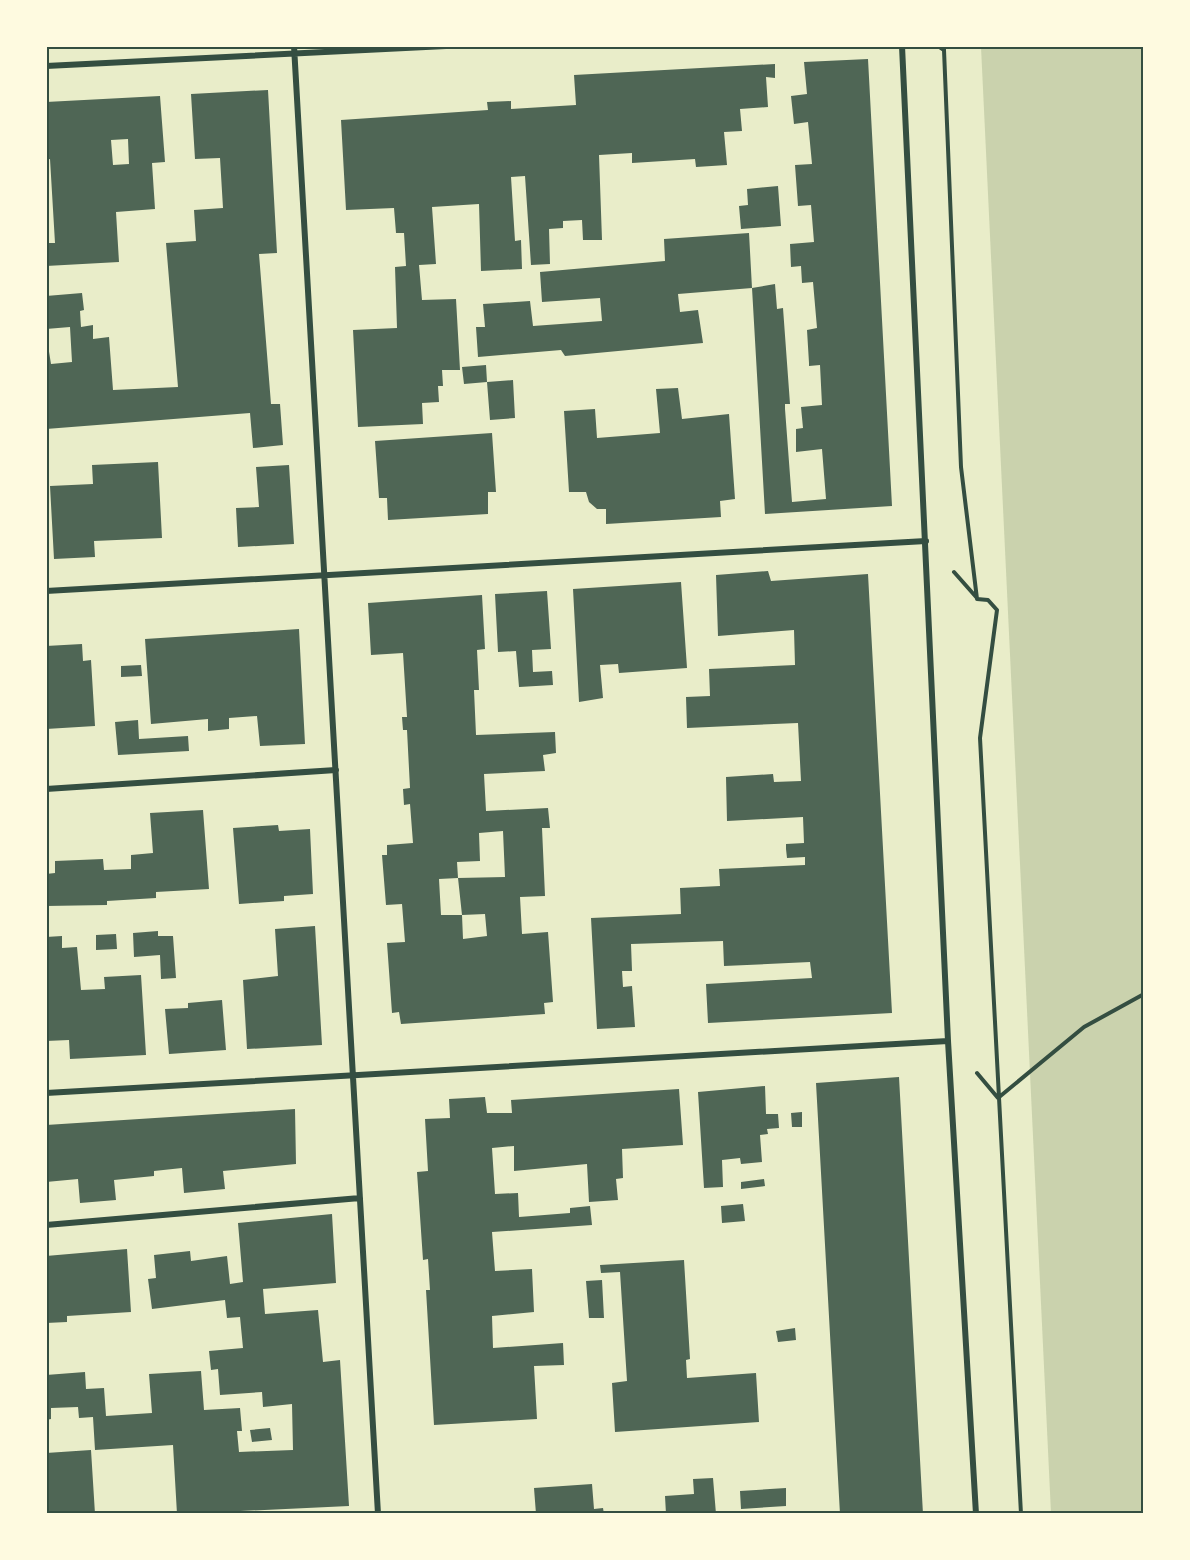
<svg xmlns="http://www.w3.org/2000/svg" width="1190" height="1560" viewBox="0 0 1190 1560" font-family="'Source Sans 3',sans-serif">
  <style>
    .green { fill: #cad2ad }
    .building { fill: #4f6655; fill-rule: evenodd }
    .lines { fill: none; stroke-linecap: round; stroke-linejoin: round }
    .path { stroke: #344e41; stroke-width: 4 }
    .minor { stroke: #344e41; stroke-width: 6 }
    .neatline { fill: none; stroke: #344e41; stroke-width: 2 }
  </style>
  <rect width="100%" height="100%" fill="#e9edc9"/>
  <path class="green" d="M 981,47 L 1143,47 L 1143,1513 L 1051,1513 Z"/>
  <path class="building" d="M 868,59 L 892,506 L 765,514 L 752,288 L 775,284 L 777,309 L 783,308 L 790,404 L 785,404 L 785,409 L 792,502 L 826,499 L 822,449 L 796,452 L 796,429 L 803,428 L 801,407 L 822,405 L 820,365 L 809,366 L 809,363 L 807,330 L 817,328 L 813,282 L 802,283 L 801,266 L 791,267 L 790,244 L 814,242 L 811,205 L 798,206 L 795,165 L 812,164 L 808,122 L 794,124 L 791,96 L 807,94 L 804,62 Z
    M 775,64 L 775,78 L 766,77 L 768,107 L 740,109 L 742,131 L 724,132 L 727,165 L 696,167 L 695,159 L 632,163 L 632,153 L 599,155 L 602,240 L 583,240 L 582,220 L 563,221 L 563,228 L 549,229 L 550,264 L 531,265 L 525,176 L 511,177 L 515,241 L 521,240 L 522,269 L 481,271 L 479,204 L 432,207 L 436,264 L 419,265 L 422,300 L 456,299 L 460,370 L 442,370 L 443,386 L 438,386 L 439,402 L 422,403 L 423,424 L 358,427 L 353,330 L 397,328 L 395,267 L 406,266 L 404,233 L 396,233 L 394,208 L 346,210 L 341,120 L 488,110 L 487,102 L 511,101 L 511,109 L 576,105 L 574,75 Z
    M 268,90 L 277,253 L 259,254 L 271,404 L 280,404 L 283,445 L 253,448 L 250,413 L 46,429 L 46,333 L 51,364 L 72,362 L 70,327 L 46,329 L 46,296 L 82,293 L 84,310 L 80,311 L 81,327 L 93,325 L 93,339 L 109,337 L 113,390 L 178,387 L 166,243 L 196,241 L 194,210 L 223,208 L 220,158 L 195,159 L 191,94 Z
    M 160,96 L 165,162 L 152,163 L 155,209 L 116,212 L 119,262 L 46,266 L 46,243 L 55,243 L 50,159 L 46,160 L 46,102 ZM 128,139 L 129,164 L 113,165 L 111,140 Z
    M 778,186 L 781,226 L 741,229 L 739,206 L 748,205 L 747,189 Z
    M 749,233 L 752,288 L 678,294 L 680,312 L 698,310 L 703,343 L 565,356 L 561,350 L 478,357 L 476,327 L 485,327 L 483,304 L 530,301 L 533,326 L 602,321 L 600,298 L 542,302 L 540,272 L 665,261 L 664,239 Z
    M 486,365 L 487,382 L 464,384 L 462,367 Z
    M 513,380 L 515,418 L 490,420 L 487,382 Z
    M 678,388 L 682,419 L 729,414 L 735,499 L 720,501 L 721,517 L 606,524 L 606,509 L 597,509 L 589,502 L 586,492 L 569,492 L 564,411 L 595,409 L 597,438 L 660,433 L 656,389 Z
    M 492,433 L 496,492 L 488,492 L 488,514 L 388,520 L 387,498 L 379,498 L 375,441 Z
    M 158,462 L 162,538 L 94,541 L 95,557 L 54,559 L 50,486 L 93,484 L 92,465 Z
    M 289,465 L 294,544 L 238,547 L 236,508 L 259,507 L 256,467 Z
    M 768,571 L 771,581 L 868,574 L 892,1013 L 708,1023 L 706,984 L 812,978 L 810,962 L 724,966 L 723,941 L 631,944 L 632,971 L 622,971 L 623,987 L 632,986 L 635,1027 L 597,1029 L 591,918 L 681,914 L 680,888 L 720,886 L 719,869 L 805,865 L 805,857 L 787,858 L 786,849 L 786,844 L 804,843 L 803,817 L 727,821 L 726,777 L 773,774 L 774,782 L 801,781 L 798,723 L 687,728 L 686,697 L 710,696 L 709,669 L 795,665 L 794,630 L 718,636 L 716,575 Z
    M 681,582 L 687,668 L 619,673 L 618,664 L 600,665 L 603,698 L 579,702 L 573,589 Z
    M 547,591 L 551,649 L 532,650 L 533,672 L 552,671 L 553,685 L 519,687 L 516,651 L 498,652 L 495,594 Z
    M 482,595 L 485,649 L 477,650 L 479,690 L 474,690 L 476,735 L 555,732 L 556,753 L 543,755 L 545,771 L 484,774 L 486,811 L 548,808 L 550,828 L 542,828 L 545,896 L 520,897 L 522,934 L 548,932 L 553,1002 L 544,1003 L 545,1014 L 401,1024 L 399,1012 L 392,1013 L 387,943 L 405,942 L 402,904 L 386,905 L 382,855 L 387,855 L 387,845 L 413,843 L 410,804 L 404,805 L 403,789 L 410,788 L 407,730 L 403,730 L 402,717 L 407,717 L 403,653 L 371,655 L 368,603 ZM 503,831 L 505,877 L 458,878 L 462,915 L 485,914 L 487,936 L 463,939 L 462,915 L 441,915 L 439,879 L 458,878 L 457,862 L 480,861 L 479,833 Z
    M 299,629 L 305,744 L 260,746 L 257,716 L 229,718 L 229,729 L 208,731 L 208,719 L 151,724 L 145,639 Z
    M 82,644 L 83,661 L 91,660 L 95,726 L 46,729 L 46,646 Z
    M 141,665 L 142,676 L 121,677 L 121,666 Z
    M 138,720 L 139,739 L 188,736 L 189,751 L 118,755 L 115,722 Z
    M 203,810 L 209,889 L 156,892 L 156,898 L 107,901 L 107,905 L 46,906 L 46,874 L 55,873 L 55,861 L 103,859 L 104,870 L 131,869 L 131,855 L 153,853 L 150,813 Z
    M 278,825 L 279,831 L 310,829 L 313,894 L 284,896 L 284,901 L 239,904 L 233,828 Z
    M 315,926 L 322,1045 L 247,1049 L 243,980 L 278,976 L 275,929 Z
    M 158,931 L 158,936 L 173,936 L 176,978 L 161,979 L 160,955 L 134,957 L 133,933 Z
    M 116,934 L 117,949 L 96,950 L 96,935 Z
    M 62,936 L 62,948 L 77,947 L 81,990 L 105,989 L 104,977 L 141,975 L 146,1055 L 70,1059 L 69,1040 L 46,1041 L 46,937 Z
    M 222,1000 L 226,1050 L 169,1054 L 165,1009 L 188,1008 L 188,1003 Z
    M 899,1077 L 923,1514 L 840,1514 L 816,1083 Z
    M 765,1086 L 766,1114 L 778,1114 L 779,1128 L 767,1129 L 768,1134 L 760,1135 L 762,1162 L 741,1164 L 740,1158 L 722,1160 L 723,1187 L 704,1188 L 698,1092 Z
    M 679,1089 L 683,1145 L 622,1149 L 623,1178 L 616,1179 L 618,1200 L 589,1202 L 587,1164 L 514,1171 L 514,1146 L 492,1148 L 495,1194 L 518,1193 L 519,1217 L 570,1213 L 570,1208 L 590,1206 L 592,1225 L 492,1232 L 495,1271 L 532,1269 L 534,1312 L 492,1316 L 493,1348 L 563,1343 L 564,1365 L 534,1366 L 537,1419 L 434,1425 L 426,1290 L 430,1290 L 428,1259 L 423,1260 L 417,1172 L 428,1171 L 425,1119 L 450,1118 L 449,1099 L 485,1097 L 487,1113 L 512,1113 L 511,1100 Z
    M 295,1109 L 296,1164 L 223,1171 L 225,1189 L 184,1193 L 182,1168 L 154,1171 L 154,1176 L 114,1180 L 116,1200 L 80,1203 L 78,1179 L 46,1182 L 46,1125 Z
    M 802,1112 L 802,1127 L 792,1127 L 791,1113 Z
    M 764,1179 L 765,1186 L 741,1189 L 741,1182 Z
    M 743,1204 L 745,1221 L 722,1223 L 721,1206 Z
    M 332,1214 L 336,1283 L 263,1289 L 265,1314 L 318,1310 L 323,1362 L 340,1360 L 349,1506 L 177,1514 L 173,1445 L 95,1450 L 93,1417 L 79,1418 L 78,1407 L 51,1408 L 51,1419 L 46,1420 L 46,1375 L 85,1372 L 86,1389 L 104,1388 L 106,1416 L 152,1413 L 149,1374 L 201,1371 L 204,1410 L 240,1408 L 242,1431 L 237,1431 L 239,1452 L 293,1450 L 292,1404 L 263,1407 L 262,1392 L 220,1395 L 218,1369 L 211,1370 L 209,1351 L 243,1348 L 240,1317 L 227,1318 L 225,1300 L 152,1309 L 148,1279 L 156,1278 L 154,1255 L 190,1251 L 191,1261 L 227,1256 L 230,1284 L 243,1282 L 238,1223 Z
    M 127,1249 L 131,1312 L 67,1316 L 67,1322 L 46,1323 L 46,1256 Z
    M 684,1260 L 690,1359 L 686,1360 L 687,1378 L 756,1373 L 759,1422 L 615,1432 L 612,1383 L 627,1381 L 620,1272 L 601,1273 L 600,1265 Z
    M 602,1280 L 604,1318 L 589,1318 L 586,1281 Z
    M 795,1328 L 796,1340 L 778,1342 L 776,1331 Z
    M 270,1428 L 272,1440 L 252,1442 L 250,1430 Z
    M 91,1450 L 95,1514 L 46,1514 L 46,1453 Z
    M 713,1478 L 716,1514 L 666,1514 L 665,1496 L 694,1494 L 693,1479 Z
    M 592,1484 L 594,1509 L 603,1508 L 604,1514 L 536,1514 L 534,1488 Z
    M 786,1488 L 786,1506 L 741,1509 L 740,1491 Z"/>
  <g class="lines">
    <path class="path" d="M 938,46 L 944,50 L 944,46
      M 944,50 L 961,467 L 977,599 L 988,600 L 997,610 L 980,738 L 1021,1514
      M 954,572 L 977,598
      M 977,1073 L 998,1098 L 1084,1027 L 1144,994"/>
    <path class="minor" d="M 294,46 L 378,1514
      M 902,46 L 948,1041 L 976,1514
      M 46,66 L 446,46
      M 46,591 L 926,541
      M 46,789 L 336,770
      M 46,1093 L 948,1041
      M 46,1225 L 360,1198"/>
  </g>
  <rect width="1190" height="1560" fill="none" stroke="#fefae0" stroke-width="96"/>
  <rect x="48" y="48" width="1094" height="1464" class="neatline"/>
</svg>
